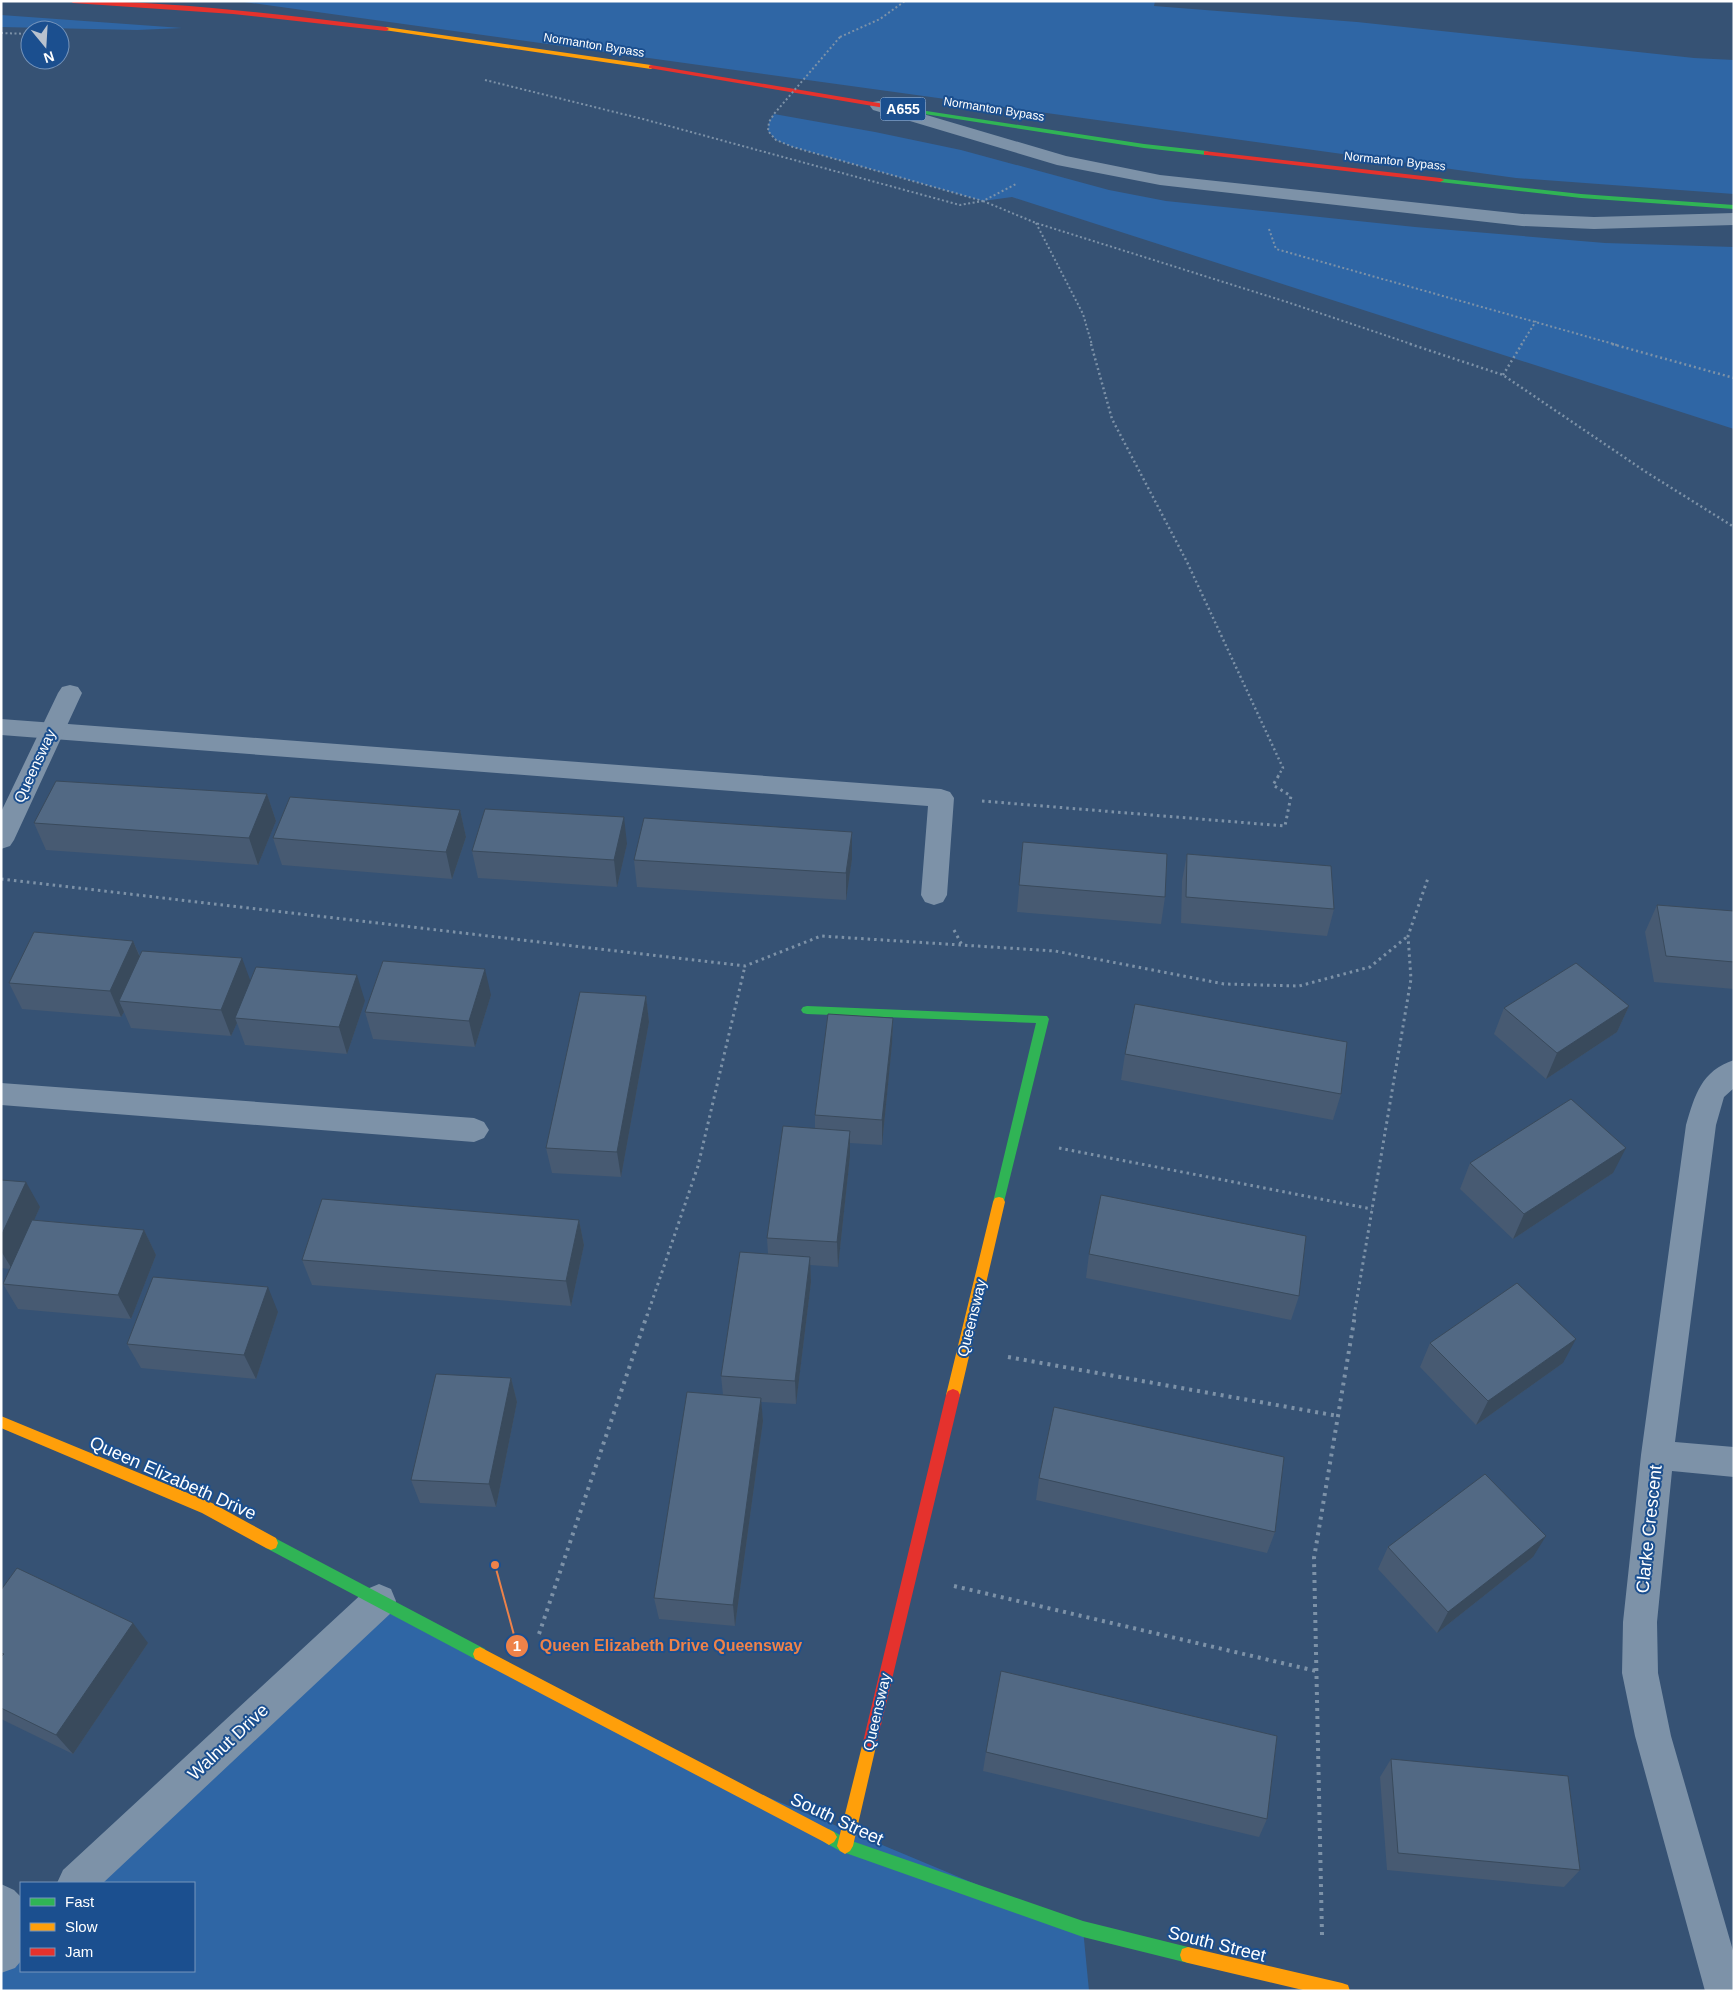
<svg xmlns="http://www.w3.org/2000/svg" width="1735" height="1992" viewBox="0 0 1735 1992" font-family="Arial,sans-serif">
  <style>
    .green { fill: #2f66a5 }
    .lines { fill: none; stroke-linecap: round; stroke-linejoin: round }
    .path-far3 { stroke: #7d92a8; stroke-width: 2; stroke-dasharray: 2 2.5; stroke-linecap: butt }
    .path-far2 { stroke: #7d92a8; stroke-width: 2.5; stroke-dasharray: 2 3; stroke-linecap: butt }
    .path-far1 { stroke: #7d92a8; stroke-width: 3; stroke-dasharray: 2.5 4; stroke-linecap: butt }
    .path { stroke: #7d92a8; stroke-width: 4; stroke-dasharray: 3 5; stroke-linecap: butt }
    .lane { fill: #7d92a8; fill-rule: evenodd }
    .street { fill: #7d92a8; fill-rule: evenodd }
    .fast { fill: #30b455; fill-rule: evenodd }
    .slow { fill: #ff9f0a; fill-rule: evenodd }
    .jam { fill: #e5322d; fill-rule: evenodd }
    .path-bridge { stroke: #7d92a8; stroke-width: 2; stroke-dasharray: 2 2.5; stroke-linecap: butt }
    .wall { fill: #475a72 }
    .shaded-wall { fill: #394a5c }
    .building { fill: #526984; stroke: #394a5c }
    .labels { text-anchor: middle; stroke-width: 4; stroke-linejoin: round; paint-order: stroke }
    .far-street-label { font-size: 12px; fill: #fff; stroke: #1b4f8f }
    .shield { fill: #1b4f8f; stroke: #bbcadd; stroke-width: 1 }
    .shield-label { font-size: 14px; font-weight: bold; fill: #fff }
    .street-label { font-size: 15px; fill: #fff; stroke: #1b4f8f }
    .near-street-label { font-size: 18px; fill: #fff; stroke: #1b4f8f }
    .leader { fill: none; stroke: #ee8249; stroke-width: 2 }
    .callout-dot { fill: #ee8249; stroke: #1b4f8f; stroke-width: 2 }
    .mark-label { font-size: 15px; text-anchor: middle; font-weight: bold; fill: #fff }
    .callout-label { font-size: 16px; text-anchor: middle; font-weight: bold; fill: #ee8249; stroke: #1b4f8f; stroke-width: 4; stroke-linejoin: round; paint-order: stroke }
  </style>
  <rect width="100%" height="100%" fill="#365274"/>
  <path class="green" d="M 237,1 L 1155,1 L 1154,6 L 1357,22 L 1694,58 L 1734,60 L 1734,194 L 1516,178 Z
    M 1,15 L 182,28 L 137,30 L 1,27 Z
    M 774,114 L 875,132 L 961,150 L 1109,190 L 1166,201 L 1415,227 L 1605,243 L 1734,247 L 1734,429 L 1012,197 L 983,201 L 793,147 L 776,140 L 768,131 L 769,122 Z
    M 379,1601 L 679,1760 L 1083,1929 L 1089,1991 L 1,1991 L 1,1954 L 21,1935 L 21,1971 L 194,1971 L 194,1883 L 76,1883 Z"/>
  <g class="lines">
    <path class="path-far3" d="M 1,33 L 30,34
      M 840,37 L 880,19 L 905,1
      M 485,80 L 643,119 L 960,205 L 983,201 L 1016,184
      M 983,201 L 1036,223 L 1287,302 L 1414,345
      M 1036,223 L 1083,314 L 1092,345
      M 1269,229 L 1276,249 L 1617,345
      M 1521,345 L 1536,321"/>
    <path class="path-far2" d="M 1091,344 L 1112,419 L 1187,562 L 1283,768 L 1278,776
      M 1410,344 L 1503,375 L 1646,472 L 1734,527
      M 1612,344 L 1734,378
      M 1503,375 L 1522,344"/>
    <path class="path-far1" d="M 982,801 L 1285,826 L 1291,796 L 1273,785 L 1279,775
      M 1,879 L 745,966 L 821,936 L 1055,951 L 1224,984 L 1299,986 L 1370,967 L 1408,936
      M 954,930 L 962,945
      M 1059,1148 L 1372,1209
      M 647,1316 L 698,1166 L 745,966
      M 1354,1316 L 1411,979 L 1408,936 L 1428,878"/>
    <path class="path" d="M 1008,1357 L 1338,1416
      M 954,1586 L 1316,1671
      M 539,1634 L 647,1315
      M 1322,1935 L 1314,1558 L 1355,1315"/>
    <path class="lane" d="M 879,101 L 1066,156 L 1160,175 L 1522,214 L 1594,217 L 1734,213 L 1734,225 L 1594,229 L 1522,226 L 1160,185 L 1057,165 L 873,110 L 870,106 L 873,102 Z
      M 1,719 L 941,789 L 950,792 L 954,798 L 947,895 L 943,902 L 934,905 L 925,902 L 921,895 L 928,806 L 1,735 Z
      M 1,1083 L 474,1118 L 484,1122 L 489,1130 L 484,1138 L 474,1142 L 1,1105 Z"/>
    <path class="street" d="M 70,685 L 78,687 L 82,693 L 14,840 L 10,846 L 1,849 L 1,812 L 58,693 L 62,687 Z
      M 1734,1060 L 1734,1088 L 1724,1097 L 1716,1125 L 1675,1442 L 1734,1447 L 1734,1477 L 1672,1471 L 1657,1622 L 1658,1673 L 1671,1736 L 1734,1954 L 1734,1991 L 1705,1991 L 1635,1736 L 1622,1673 L 1623,1622 L 1641,1455 L 1686,1125 C 1695,1095 1701,1071 1734,1060 Z
      M 379,1584 L 391,1589 L 396,1601 L 391,1613 L 103,1883 L 57,1883 L 63,1870 L 367,1589 Z
      M 1,1884 L 14,1890 L 21,1897 L 21,1961 L 15,1968 L 1,1973 Z"/>
    <path class="fast" d="M 920,110 L 1144,144 L 1207,151 L 1211,153 L 1207,155 L 1144,148 L 918,113 L 918,111 Z
      M 1437,178 L 1581,194 L 1734,205 L 1734,209 L 1581,198 L 1440,182 L 1436,180 Z
      M 807,1006 L 1047,1016 L 1049,1019 L 1003,1206 L 999,1207 L 995,1206 L 993,1202 L 1036,1023 L 807,1014 L 803,1013 L 801,1010 L 803,1007 Z
      M 271,1536 L 485,1649 L 487,1654 L 485,1659 L 480,1661 L 475,1659 L 266,1548 L 264,1543 L 266,1538 Z
      M 829,1829 L 849,1840 L 1083,1921 L 1188,1947 L 1194,1949 L 1196,1955 L 1194,1961 L 1188,1963 L 1083,1937 L 840,1851 L 824,1842 L 821,1837 L 824,1832 Z"/>
    <path class="slow" d="M 386,27 L 651,65 L 654,67 L 651,69 L 384,30 L 384,28 Z
      M 999,1197 L 1003,1198 L 1005,1202 L 960,1395 L 958,1399 L 953,1401 L 948,1399 L 946,1395 L 993,1202 L 995,1198 Z
      M 1,1416 L 212,1503 L 276,1538 L 278,1543 L 276,1548 L 271,1550 L 266,1548 L 202,1513 L 1,1428 Z
      M 480,1647 L 834,1832 L 837,1837 L 834,1842 L 829,1845 L 824,1842 L 475,1659 L 473,1654 L 475,1649 Z
      M 870,1735 L 875,1737 L 877,1742 L 853,1846 L 850,1851 L 845,1854 L 840,1851 L 837,1846 L 863,1742 L 865,1737 Z
      M 1188,1947 L 1342,1983 L 1348,1985 L 1350,1991 L 1307,1991 L 1188,1963 L 1182,1961 L 1180,1955 L 1182,1949 Z"/>
    <path class="jam" d="M 70,1 C 176,1 281,15 386,27 L 389,29 L 386,31 L 233,14 L 73,3 Z
      M 651,65 L 920,110 L 924,112 L 920,114 L 649,68 L 649,66 Z
      M 1204,151 L 1440,178 L 1444,180 L 1440,182 L 1207,155 L 1204,155 Z
      M 953,1389 L 958,1391 L 960,1395 L 877,1742 L 875,1747 L 870,1749 L 865,1747 L 863,1742 L 946,1395 L 948,1391 Z"/>
    <path class="path-bridge" d="M 840,37 L 774,114 L 769,122 L 768,131 L 776,140 L 793,147 L 983,201"/>
  </g>
  <path class="wall" d="M 267,794 L 276,821 L 258,865 L 46,850 L 34,823 Z
    M 460,810 L 466,837 L 452,879 L 282,865 L 273,838 Z
    M 852,832 L 852,859 L 846,900 L 637,887 L 634,860 Z
    M 1023,842 L 1165,897 L 1161,924 L 1017,912 Z
    M 627,844 L 617,887 L 478,878 L 472,851 Z
    M 1187,854 L 1334,909 L 1327,936 L 1181,923 L 1182,881 Z
    M 1657,905 L 1734,911 L 1734,989 L 1654,982 L 1645,932 Z
    M 133,941 L 140,956 L 250,981 L 365,1001 L 347,1054 L 245,1045 L 237,1023 L 231,1036 L 131,1028 L 124,1012 L 121,1017 L 22,1009 L 9,983 Z
    M 491,995 L 475,1047 L 373,1039 L 365,1012 Z
    M 646,996 L 649,1022 L 621,1177 L 552,1173 L 546,1148 Z
    M 1629,1006 L 1617,1032 L 1546,1079 L 1494,1034 L 1504,1008 Z
    M 893,1018 L 892,1044 L 882,1145 L 850,1143 L 850,1156 L 838,1267 L 810,1265 L 811,1282 L 796,1404 L 761,1402 L 763,1421 L 735,1626 L 659,1619 L 654,1598 L 723,1395 L 721,1376 L 768,1254 L 767,1238 L 815,1129 L 815,1115 Z
    M 1125,1054 L 1341,1094 L 1333,1120 L 1121,1080 Z
    M 1470,1163 L 1613,1173 L 1513,1239 L 1460,1189 Z
    M 1,1180 L 40,1207 L 34,1220 L 144,1230 L 156,1255 L 131,1319 L 18,1309 L 3,1284 L 10,1269 L 1,1268 Z
    M 579,1220 L 584,1245 L 571,1306 L 312,1285 L 302,1260 Z
    M 1089,1254 L 1299,1296 L 1291,1320 L 1086,1278 Z
    M 278,1312 L 256,1379 L 141,1368 L 127,1344 Z
    M 1430,1343 L 1563,1363 L 1476,1425 L 1420,1367 Z
    M 511,1378 L 517,1402 L 496,1507 L 420,1503 L 411,1480 Z
    M 1039,1478 L 1275,1532 L 1267,1553 L 1036,1500 Z
    M 1388,1547 L 1533,1557 L 1437,1633 L 1378,1569 Z
    M 1,1590 L 148,1643 L 73,1754 L 1,1719 Z
    M 986,1752 L 1267,1819 L 1259,1837 L 983,1771 Z
    M 1391,1759 L 1580,1870 L 1564,1887 L 1387,1870 L 1380,1777 Z"/>
  <path class="shaded-wall" d="M 267,794 L 276,821 L 258,865 L 249,838 Z
    M 460,810 L 466,837 L 452,879 L 446,852 Z
    M 624,817 L 627,844 L 617,887 L 614,860 Z
    M 852,832 L 852,859 L 846,900 L 846,873 Z
    M 133,941 L 144,967 L 119,1001 L 124,1012 L 121,1017 L 110,991 Z
    M 242,958 L 252,985 L 235,1018 L 237,1023 L 231,1036 L 221,1010 Z
    M 485,969 L 491,995 L 475,1047 L 469,1021 Z
    M 357,975 L 365,1001 L 347,1054 L 339,1027 Z
    M 646,996 L 649,1022 L 621,1177 L 617,1152 Z
    M 1629,1006 L 1617,1032 L 1546,1079 L 1557,1053 Z
    M 893,1018 L 892,1044 L 882,1145 L 882,1120 Z
    M 850,1131 L 850,1156 L 838,1267 L 837,1242 Z
    M 1626,1148 L 1613,1173 L 1513,1239 L 1524,1214 Z
    M 26,1182 L 40,1207 L 12,1269 L 1,1251 L 1,1236 Z
    M 579,1220 L 584,1245 L 571,1306 L 566,1281 Z
    M 144,1230 L 156,1255 L 131,1319 L 118,1295 Z
    M 810,1257 L 811,1282 L 796,1404 L 795,1381 Z
    M 268,1287 L 278,1312 L 256,1379 L 244,1355 Z
    M 1576,1339 L 1563,1363 L 1476,1425 L 1488,1401 Z
    M 511,1378 L 517,1402 L 496,1507 L 489,1484 Z
    M 761,1398 L 763,1421 L 735,1626 L 733,1605 Z
    M 1546,1536 L 1533,1557 L 1437,1633 L 1448,1612 Z
    M 133,1623 L 148,1643 L 73,1754 L 56,1735 Z"/>
  <path class="building" d="M 56,781 L 267,794 L 249,838 L 34,823 Z
    M 290,797 L 460,810 L 446,852 L 273,838 Z
    M 485,809 L 624,817 L 614,860 L 472,851 Z
    M 644,818 L 852,832 L 846,873 L 634,860 Z
    M 1023,842 L 1167,854 L 1165,897 L 1019,885 Z
    M 1187,854 L 1331,866 L 1334,909 L 1186,897 Z
    M 1657,905 L 1734,911 L 1734,962 L 1666,956 Z
    M 34,932 L 133,941 L 110,991 L 9,983 Z
    M 142,951 L 242,958 L 221,1010 L 119,1001 Z
    M 383,961 L 485,969 L 469,1021 L 365,1012 Z
    M 1576,963 L 1629,1006 L 1557,1053 L 1504,1008 Z
    M 256,967 L 357,975 L 339,1027 L 235,1018 Z
    M 580,992 L 646,996 L 617,1152 L 546,1148 Z
    M 1135,1004 L 1347,1042 L 1341,1094 L 1125,1054 Z
    M 828,1014 L 893,1018 L 882,1120 L 815,1115 Z
    M 1571,1099 L 1626,1148 L 1524,1214 L 1470,1163 Z
    M 783,1126 L 850,1131 L 837,1242 L 767,1238 Z
    M 1,1180 L 26,1182 L 1,1236 Z
    M 1101,1195 L 1306,1236 L 1299,1296 L 1089,1254 Z
    M 322,1199 L 579,1220 L 566,1281 L 302,1260 Z
    M 32,1220 L 144,1230 L 118,1295 L 3,1284 Z
    M 740,1252 L 810,1257 L 795,1381 L 721,1376 Z
    M 153,1277 L 268,1287 L 244,1355 L 127,1344 Z
    M 1517,1283 L 1576,1339 L 1488,1401 L 1430,1343 Z
    M 436,1374 L 511,1378 L 489,1484 L 411,1480 Z
    M 687,1392 L 761,1398 L 733,1605 L 654,1598 Z
    M 1054,1407 L 1284,1457 L 1275,1532 L 1039,1478 Z
    M 1485,1474 L 1546,1536 L 1448,1612 L 1388,1547 Z
    M 17,1568 L 133,1623 L 56,1735 L 1,1708 L 1,1657 L 4,1654 L 1,1653 L 1,1590 Z
    M 1001,1671 L 1277,1736 L 1267,1819 L 986,1752 Z
    M 1391,1759 L 1568,1776 L 1580,1870 L 1398,1853 Z"/>
  <g class="labels">
    <g class="far-street-label">
      <text transform="translate(594 45) rotate(9)" y="4">Normanton Bypass</text>
      <text transform="translate(994 109) rotate(9)" y="4">Normanton Bypass</text>
      <text transform="translate(1395 161) rotate(6)" y="4">Normanton Bypass</text>
    </g>
    <rect class="shield" x="880.5" y="97.5" width="45" height="23" rx="4"/>
    <g class="shield-label">
      <text x="903" y="114">A655</text>
    </g>
    <g class="street-label">
      <text transform="translate(35 766) rotate(-65)" y="5">Queensway</text>
      <text transform="translate(972 1318) rotate(-76)" y="5">Queensway</text>
      <text transform="translate(877 1712) rotate(-77)" y="5">Queensway</text>
    </g>
    <g class="near-street-label">
      <text transform="translate(173 1478) rotate(24)" y="6">Queen Elizabeth Drive</text>
      <text transform="translate(1649 1529) rotate(-84)" y="6">Clarke Crescent</text>
      <text transform="translate(228 1742) rotate(-43)" y="6">Walnut Drive</text>
      <text transform="translate(837 1819) rotate(25)" y="6">South Street</text>
      <text transform="translate(1217 1944) rotate(14)" y="6">South Street</text>
    </g>
  </g>
  <path class="leader" d="M495 1565L517 1646"/>
  <g class="callout-dot">
    <circle cx="495" cy="1565" r="5"/>
    <circle cx="517" cy="1646" r="12"/>
  </g>
  <g class="mark-label">
    <text x="517" y="1651">1</text>
  </g>
  <g class="callout-label">
    <text x="671" y="1651">Queen Elizabeth Drive Queensway</text>
  </g>
  <rect width="1735" height="1992" fill="none" stroke="#ffffff" stroke-width="5"/>
  <rect x="20" y="1882" width="175" height="90" fill="#1b4f8f" stroke="#7695bc"/>
  <rect x="30" y="1898" width="25" height="8" fill="#30b455" stroke="#7695bc"/>
  <text x="65" y="1907" font-size="15" fill="#ffffff">Fast</text>
  <rect x="30" y="1923" width="25" height="8" fill="#ff9f0a" stroke="#7695bc"/>
  <text x="65" y="1932" font-size="15" fill="#ffffff">Slow</text>
  <rect x="30" y="1948" width="25" height="8" fill="#e5322d" stroke="#7695bc"/>
  <text x="65" y="1957" font-size="15" fill="#ffffff">Jam</text>
  <g transform="translate(45 45) rotate(162)"><circle r="24" fill="#1b4f8f" stroke="#7695bc"/>
  <path d="M0-4L9 19L0 12L-9 19Z" fill="#b9c2ce"/>
  <text y="-8" font-size="14" font-weight="bold" text-anchor="middle" fill="#ffffff">N</text>
  </g>
</svg>
